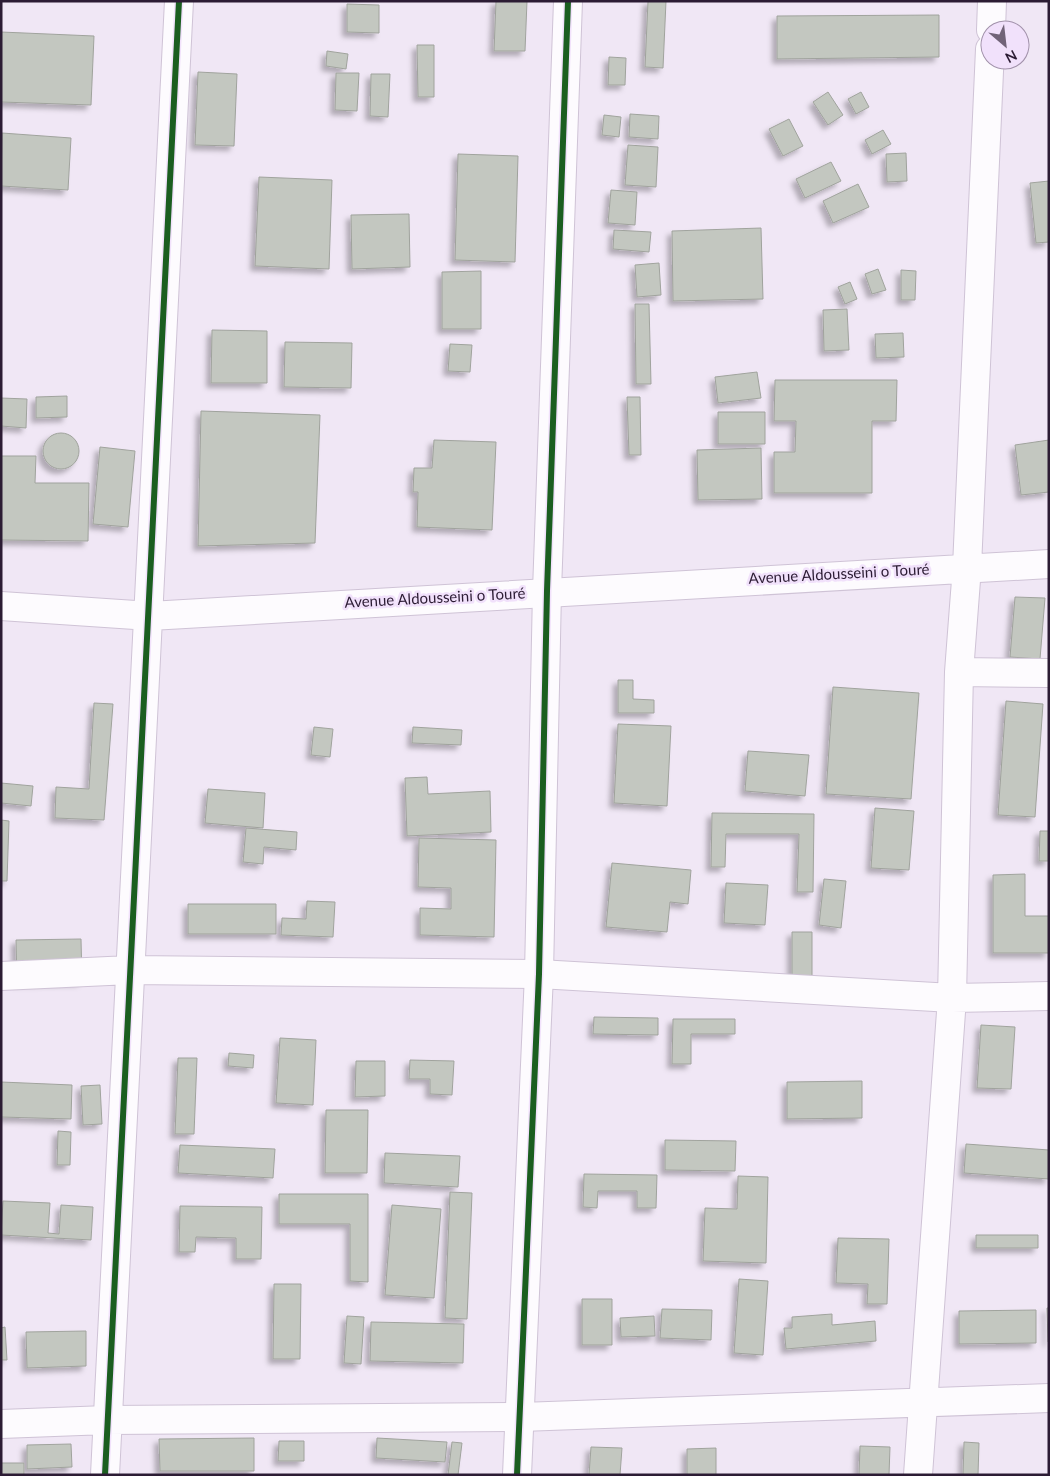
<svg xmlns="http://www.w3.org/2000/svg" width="1050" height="1476" viewBox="0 0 1050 1476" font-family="Lato,sans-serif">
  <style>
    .building { fill: #c3c7c0; stroke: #a0a39d; filter: url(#shadow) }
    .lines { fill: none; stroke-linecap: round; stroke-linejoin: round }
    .minor-casing { stroke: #cfc3d6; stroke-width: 30 }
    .tertiary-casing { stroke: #cfc3d6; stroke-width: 30 }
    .minor { stroke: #fdfbfe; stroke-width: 28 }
    .tertiary { stroke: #fdfbfe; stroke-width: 28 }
    .cycleway-casing { stroke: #f1e1fb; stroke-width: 9 }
    .cycleway { stroke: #1b5e20; stroke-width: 6 }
    .labels { text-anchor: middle; stroke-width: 5; stroke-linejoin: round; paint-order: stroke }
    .street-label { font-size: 15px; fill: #2c1c34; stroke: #f1e1fb }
  </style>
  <defs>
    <filter id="shadow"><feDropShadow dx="-4.5" dy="4.5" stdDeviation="2.5" flood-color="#0004"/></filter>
  </defs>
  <rect width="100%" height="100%" fill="#f0e7f5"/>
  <path class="building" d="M 496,1 L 527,1 L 525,51 L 494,51 Z
    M 648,1 L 666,1 L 663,68 L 645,67 Z
    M 347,4 L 379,5 L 379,33 L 347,32 Z
    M 939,15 L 939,57 L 777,59 L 777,16 Z
    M 1,32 L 94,36 L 91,105 L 1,102 Z
    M 417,45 L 434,45 L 434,97 L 418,97 Z
    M 327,51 L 348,54 L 346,69 L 326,66 Z
    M 609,57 L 626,58 L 625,85 L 608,85 Z
    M 198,72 L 237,74 L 234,146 L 195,145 Z
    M 336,73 L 359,73 L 357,111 L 335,110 Z
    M 371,74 L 390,74 L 388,117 L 370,116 Z
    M 828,92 L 843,115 L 828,125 L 813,102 Z
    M 861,92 L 869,107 L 856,114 L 848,99 Z
    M 630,114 L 659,116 L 658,139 L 629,137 Z
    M 604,115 L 621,117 L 619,137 L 602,135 Z
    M 789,119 L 803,146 L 783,156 L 769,129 Z
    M 883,130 L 891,144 L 872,154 L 865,140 Z
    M 2,133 L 71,138 L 68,190 L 1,186 Z
    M 628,145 L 658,147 L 656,187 L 625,185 Z
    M 906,153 L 907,181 L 887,182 L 886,154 Z
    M 458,154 L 518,156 L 515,262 L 455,260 Z
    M 831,162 L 841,181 L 805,198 L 796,179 Z
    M 259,177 L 332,180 L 329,269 L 255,266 Z
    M 1049,181 L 1049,242 L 1036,243 L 1030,183 Z
    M 858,184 L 869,207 L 833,223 L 823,201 Z
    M 611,190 L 637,192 L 635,225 L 608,223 Z
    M 409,214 L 410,267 L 352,269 L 351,215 Z
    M 761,228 L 763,299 L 673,301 L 672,231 Z
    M 614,230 L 651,232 L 649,252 L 613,249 Z
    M 659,263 L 661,295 L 637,297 L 635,265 Z
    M 878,269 L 886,290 L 872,294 L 865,274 Z
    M 901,270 L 916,271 L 915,300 L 901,300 Z
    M 481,271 L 481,329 L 442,329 L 442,272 Z
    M 850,282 L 857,299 L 845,304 L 838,287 Z
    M 635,304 L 649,304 L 651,384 L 636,384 Z
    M 847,309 L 849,350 L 824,351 L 823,310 Z
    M 212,330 L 267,331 L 267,383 L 211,383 Z
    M 903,333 L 904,357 L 876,358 L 875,334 Z
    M 285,342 L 352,343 L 351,388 L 284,387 Z
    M 450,344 L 472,345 L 470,372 L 448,371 Z
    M 757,372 L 761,398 L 718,403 L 715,377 Z
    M 775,380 L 897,380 L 896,421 L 872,421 L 872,493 L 774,493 L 774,452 L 795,452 L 796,421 L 774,421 Z
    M 67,396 L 67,417 L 36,418 L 36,397 Z
    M 627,397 L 640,397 L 641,455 L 629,455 Z
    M 1,398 L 27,399 L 26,428 L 1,426 Z
    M 201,411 L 320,415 L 315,543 L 198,546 Z
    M 718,412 L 765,412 L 765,444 L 718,444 Z
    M43 451a18 18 0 1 1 36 0a18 18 0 1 1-36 0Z
    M 434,440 L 496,442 L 492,530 L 417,527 L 418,492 L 413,492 L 414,468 L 432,468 Z
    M 1049,440 L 1049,492 L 1021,495 L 1015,445 Z
    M 100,447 L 135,451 L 128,527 L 93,524 Z
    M 761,448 L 762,499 L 698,500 L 697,450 Z
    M 1,456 L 36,456 L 35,483 L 89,483 L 88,541 L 1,540 Z
    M 1015,597 L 1045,598 L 1040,659 L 1010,657 Z
    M 618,680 L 633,680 L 633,699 L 654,700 L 654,713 L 618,713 Z
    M 833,687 L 919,693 L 911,799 L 826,794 Z
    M 1006,701 L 1043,704 L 1035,817 L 998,815 Z
    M 94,703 L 113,704 L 104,820 L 55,818 L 56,787 L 89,789 Z
    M 618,724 L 671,726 L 667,806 L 614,803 Z
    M 314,727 L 333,729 L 330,757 L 311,755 Z
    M 413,727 L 462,730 L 461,745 L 412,743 Z
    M 748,751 L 809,755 L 805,796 L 745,791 Z
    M 427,777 L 428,794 L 490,791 L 491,832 L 407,836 L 405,778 Z
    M 1,783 L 33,786 L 31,806 L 1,803 Z
    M 208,789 L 265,793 L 263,828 L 205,823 Z
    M 875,808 L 914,811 L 909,870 L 871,868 Z
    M 712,813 L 814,814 L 813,892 L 797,892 L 799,834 L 726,834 L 725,867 L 711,867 Z
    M 1,820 L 9,821 L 7,881 L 1,881 Z
    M 246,828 L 297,832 L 296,850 L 264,847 L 263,864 L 243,862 Z
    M 1040,831 L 1049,831 L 1049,861 L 1039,861 Z
    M 419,838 L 496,840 L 494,937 L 420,935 L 420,908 L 451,909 L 451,888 L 418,887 Z
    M 612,863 L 691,870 L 688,904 L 670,902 L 667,932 L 606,927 Z
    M 1025,874 L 1025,916 L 1049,916 L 1049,953 L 993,953 L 993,875 Z
    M 824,879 L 846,881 L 841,928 L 819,925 Z
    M 726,883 L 768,885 L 765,925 L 724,923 Z
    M 307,901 L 335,902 L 333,937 L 281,935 L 282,918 L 306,919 Z
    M 188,904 L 276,904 L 276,934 L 188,934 Z
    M 792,932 L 812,932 L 812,976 L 792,975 Z
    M 81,939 L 82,981 L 17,982 L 16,940 Z
    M 594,1017 L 658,1018 L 658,1035 L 593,1034 Z
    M 673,1019 L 735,1019 L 735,1034 L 691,1034 L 691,1064 L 672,1064 Z
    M 981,1025 L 1015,1027 L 1011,1089 L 977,1088 Z
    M 280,1038 L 316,1040 L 313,1105 L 276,1103 Z
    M 229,1053 L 254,1055 L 253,1068 L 228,1066 Z
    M 178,1058 L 197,1058 L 194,1134 L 175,1134 Z
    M 410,1060 L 454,1061 L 452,1095 L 430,1094 L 430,1079 L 409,1079 Z
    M 356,1061 L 385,1061 L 385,1096 L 355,1097 Z
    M 862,1081 L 862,1118 L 787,1119 L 787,1082 Z
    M 1,1082 L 72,1085 L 71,1119 L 1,1117 Z
    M 100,1085 L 102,1124 L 83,1125 L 81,1086 Z
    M 326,1110 L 368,1110 L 367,1173 L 325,1173 Z
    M 58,1131 L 71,1132 L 70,1165 L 57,1165 Z
    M 665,1140 L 736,1141 L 735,1171 L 665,1170 Z
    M 966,1144 L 1049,1150 L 1049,1179 L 964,1173 Z
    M 180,1145 L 275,1149 L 273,1178 L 178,1173 Z
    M 385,1153 L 460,1156 L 458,1187 L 384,1183 Z
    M 584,1174 L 657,1175 L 656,1208 L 637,1208 L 637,1191 L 598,1191 L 597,1208 L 583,1207 Z
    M 738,1176 L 768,1177 L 766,1263 L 703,1261 L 705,1208 L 737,1209 Z
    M 450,1192 L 472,1193 L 467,1319 L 445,1318 Z
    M 279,1194 L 368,1194 L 368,1282 L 350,1281 L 350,1224 L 279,1224 Z
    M 3,1201 L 50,1203 L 48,1233 L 59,1234 L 61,1205 L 93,1207 L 91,1240 L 1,1235 Z
    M 392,1205 L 441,1209 L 434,1298 L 385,1295 Z
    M 180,1206 L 262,1207 L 261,1259 L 236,1259 L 236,1238 L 196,1237 L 195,1252 L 179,1252 Z
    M 976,1235 L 1038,1235 L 1038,1248 L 976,1248 Z
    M 838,1238 L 889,1239 L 887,1304 L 867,1304 L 868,1284 L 836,1283 Z
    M 739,1279 L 768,1281 L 763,1355 L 734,1353 Z
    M 274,1284 L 301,1284 L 300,1359 L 273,1359 Z
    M 582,1299 L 612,1299 L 612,1345 L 582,1345 Z
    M 1047,1308 L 1049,1308 L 1049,1342 L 1048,1342 Z
    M 662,1309 L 712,1310 L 711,1340 L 660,1338 Z
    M 1036,1310 L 1036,1343 L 959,1344 L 959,1311 Z
    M 832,1314 L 832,1325 L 875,1321 L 876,1341 L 786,1349 L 784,1328 L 792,1328 L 792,1317 Z
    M 347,1316 L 364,1317 L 361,1364 L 344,1363 Z
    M 654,1316 L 655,1336 L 621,1337 L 620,1318 Z
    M 371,1322 L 464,1324 L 463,1363 L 370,1361 Z
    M 5,1327 L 7,1360 L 1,1360 L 1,1328 Z
    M 86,1331 L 86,1366 L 27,1368 L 26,1332 Z
    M 254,1438 L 254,1471 L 160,1471 L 159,1439 Z
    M 377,1438 L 447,1442 L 445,1462 L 376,1458 Z
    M 279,1441 L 304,1441 L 304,1461 L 278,1461 Z
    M 452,1442 L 462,1443 L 458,1475 L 448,1475 Z
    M 964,1442 L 979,1443 L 978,1475 L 963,1475 Z
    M 71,1444 L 72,1467 L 27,1469 L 27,1445 Z
    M 860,1446 L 890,1447 L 889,1475 L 859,1475 Z
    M 591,1447 L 622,1448 L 620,1475 L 589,1475 Z
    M 716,1448 L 716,1475 L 687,1475 L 687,1449 Z
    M 1,1463 L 24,1463 L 24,1475 L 1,1475 Z"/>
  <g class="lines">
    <g class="minor-casing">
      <path id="minor" d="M 991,30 L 992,1
        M 1,606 L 150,616 L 1049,564
        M 959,672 L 1049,673
        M 1,976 L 130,970 L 539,974 L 952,998 L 1049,996
        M 1,1424 L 107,1420 L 521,1417 L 1049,1398
        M 105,1475 L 179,1
        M 918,1475 L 952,998 L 959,672 L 967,567 L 990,49"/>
    </g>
    <g class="tertiary-casing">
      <path id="tertiary" d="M 517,1475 L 539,974 L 547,591 L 568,1"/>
    </g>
    <use href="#minor" class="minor"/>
    <use href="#tertiary" class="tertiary"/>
    <g class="cycleway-casing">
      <path id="cycleway" d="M 105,1475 L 179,1
        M 517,1475 L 539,974 L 547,591 L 568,1"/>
    </g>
    <use href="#cycleway" class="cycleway"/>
  </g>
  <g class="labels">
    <g class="street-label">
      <text transform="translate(839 574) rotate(-3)" y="5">Avenue Aldousseini o Touré</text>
      <text transform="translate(435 598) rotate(-3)" y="5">Avenue Aldousseini o Touré</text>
    </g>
  </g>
  <rect width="1050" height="1476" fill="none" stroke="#2c1c34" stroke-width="5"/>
  <g transform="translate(1005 45) rotate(152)"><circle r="24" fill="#f1e1fb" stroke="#a292ab"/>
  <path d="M0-4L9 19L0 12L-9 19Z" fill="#716378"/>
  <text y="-8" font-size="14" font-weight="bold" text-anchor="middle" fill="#2c1c34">N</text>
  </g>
</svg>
